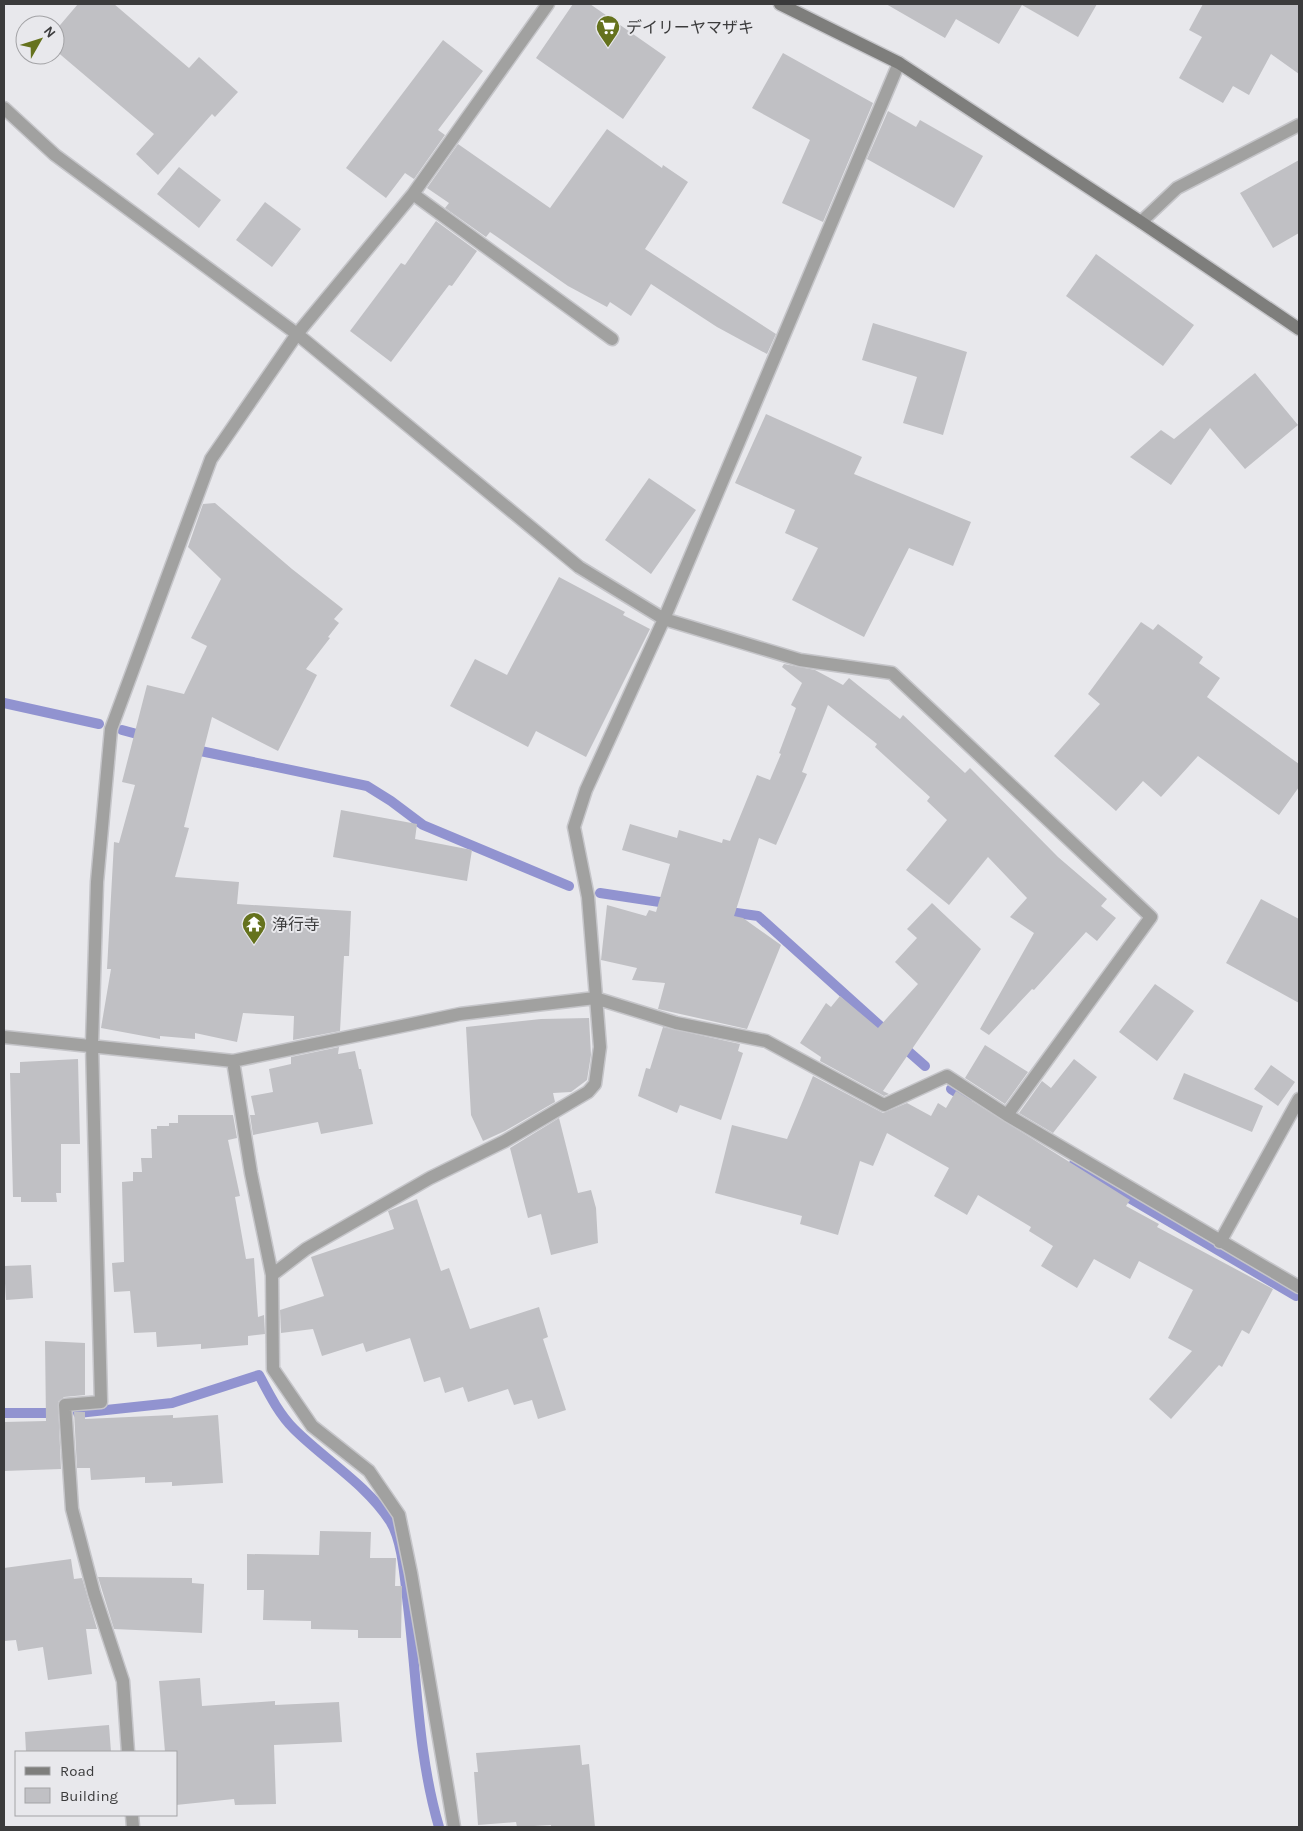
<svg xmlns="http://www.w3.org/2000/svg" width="1303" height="1831" viewBox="0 0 1303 1831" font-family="Karla,'Noto Sans JP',sans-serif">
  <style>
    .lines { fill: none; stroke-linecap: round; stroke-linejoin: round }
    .stream { stroke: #9193d0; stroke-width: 10 }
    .building { fill: #c0c0c4 }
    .street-casing { stroke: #c5c5c9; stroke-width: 15 }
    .secondary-casing { stroke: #c5c5c9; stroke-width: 15 }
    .street { stroke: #a1a1a0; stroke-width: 12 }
    .secondary { stroke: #7e7e7c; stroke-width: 12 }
    .labels { text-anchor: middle; stroke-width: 4; stroke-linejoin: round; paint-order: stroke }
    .poi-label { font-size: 16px; fill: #3b3b3c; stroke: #e8e8ec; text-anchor: start }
  </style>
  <rect width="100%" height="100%" fill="#e8e8ec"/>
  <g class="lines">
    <path class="stream" d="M 4,703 L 99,724
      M 122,730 L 148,737
      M 191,749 L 367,786 L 391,801 L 423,825 L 569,886
      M 600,893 L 673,904
      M 722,911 L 758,916 L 889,1034
      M 900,1044 L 925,1066
      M 951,1089 L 967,1099
      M 1073,1165 L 1296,1296
      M 4,1413 L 53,1413
      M 78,1413 L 172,1403 L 259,1375 C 269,1394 279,1414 294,1429 C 325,1460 366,1484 390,1521 C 403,1541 405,1582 408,1606 C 417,1679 418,1756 439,1827"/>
  </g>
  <path class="building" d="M 78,4 L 114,4 L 189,68 L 199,57 L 238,92 L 215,117 L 212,114 L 158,175 L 136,154 L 154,134 L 55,50 L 55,31 Z
    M 573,4 L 590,4 L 666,57 L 623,119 L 536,58 Z
    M 886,4 L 1097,4 L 1078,37 L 1022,5 L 999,44 L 956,19 L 945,38 Z
    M 1203,4 L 1299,4 L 1299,74 L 1271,54 L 1249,95 L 1233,86 L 1223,103 L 1179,78 L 1202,37 L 1189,30 Z
    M 443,40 L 483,71 L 438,130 L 445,135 L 414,179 L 405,173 L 386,198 L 346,168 Z
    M 783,53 L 873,103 L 823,222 L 782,203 L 810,140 L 752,108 Z
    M 888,111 L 916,127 L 920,120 L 983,156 L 954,208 L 867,159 Z
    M 607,129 L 662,168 L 663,165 L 688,182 L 645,249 L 776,334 L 767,354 L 717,327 L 651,284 L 631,316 L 610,302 L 607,307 L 568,286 L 490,232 L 486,237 L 445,208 L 449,203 L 427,188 L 458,144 L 550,208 Z
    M 1299,160 L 1299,233 L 1273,248 L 1240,193 Z
    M 179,167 L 221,200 L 199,228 L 157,194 Z
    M 265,202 L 301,229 L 272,267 L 236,240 Z
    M 436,221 L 477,251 L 452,286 L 449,285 L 391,362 L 350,331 L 401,263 L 405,265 Z
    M 1096,254 L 1194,325 L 1163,366 L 1066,296 Z
    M 873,323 L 967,352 L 943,435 L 903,423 L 917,377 L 862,360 Z
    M 1255,373 L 1298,425 L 1245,469 L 1210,428 L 1171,485 L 1130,457 L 1161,430 L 1174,439 Z
    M 766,414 L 862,457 L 854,474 L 971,522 L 953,566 L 909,548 L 864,637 L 792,600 L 818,548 L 785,533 L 795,510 L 735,483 Z
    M 649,478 L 696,510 L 651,574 L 605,540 Z
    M 215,503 L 292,569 L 343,609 L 334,619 L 339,623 L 328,637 L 330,638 L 306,669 L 317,675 L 278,751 L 212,717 L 184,827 L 189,828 L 175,877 L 239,882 L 237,904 L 351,911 L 349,956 L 344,956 L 340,1031 L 293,1040 L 294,1016 L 243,1013 L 237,1042 L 195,1033 L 195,1039 L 160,1036 L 160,1039 L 101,1028 L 111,969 L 107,969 L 114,842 L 119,843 L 135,785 L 122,782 L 147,685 L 184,694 L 207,646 L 191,638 L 221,579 L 188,547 L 203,504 Z
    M 559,577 L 625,612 L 623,615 L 650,629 L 586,757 L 536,731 L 528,747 L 450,706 L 475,659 L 507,675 Z
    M 1141,622 L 1153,630 L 1158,624 L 1203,657 L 1199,663 L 1220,678 L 1207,697 L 1299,764 L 1299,787 L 1279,815 L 1198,756 L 1161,797 L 1143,781 L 1116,811 L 1054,756 L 1100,704 L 1088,694 Z
    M 784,664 L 815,670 L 843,685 L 849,678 L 900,719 L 903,715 L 965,773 L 970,768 L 1058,857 L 1107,899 L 1101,906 L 1116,918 L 1097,941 L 1086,932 L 1034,990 L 1032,989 L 989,1035 L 980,1029 L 1034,933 L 1010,917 L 1027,898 L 988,857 L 949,905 L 906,870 L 947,820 L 927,801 L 930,797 L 875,747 L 877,744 L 828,705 L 802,772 L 807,774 L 776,845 L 759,838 L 734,916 L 743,918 L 781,945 L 747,1029 L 658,1009 L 665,983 L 632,980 L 637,968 L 601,960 L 607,905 L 646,916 L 649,910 L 656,912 L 670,864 L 622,850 L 630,824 L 677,838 L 679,830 L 722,843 L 723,839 L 730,841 L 757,775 L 770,780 L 781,754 L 779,753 L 796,708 L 791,705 L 802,683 L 782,667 Z
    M 341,810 L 417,824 L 415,839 L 472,850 L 467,881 L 333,857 Z
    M 1261,899 L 1299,919 L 1299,1003 L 1226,963 Z
    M 932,903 L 981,949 L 883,1091 L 889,1094 L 884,1096 L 820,1061 L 821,1057 L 800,1043 L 826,1003 L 831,1007 L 840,996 L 878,1028 L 918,984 L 895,962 L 917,938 L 907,929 Z
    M 1155,984 L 1194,1011 L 1157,1061 L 1119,1032 Z
    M 589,1018 L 591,1055 L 587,1080 L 571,1092 L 553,1093 L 555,1102 L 505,1131 L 483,1141 L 471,1115 L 466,1027 L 541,1019 Z
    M 663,1027 L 740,1044 L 738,1051 L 743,1053 L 721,1120 L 680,1105 L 677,1113 L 638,1096 L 646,1068 L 650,1069 Z
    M 985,1045 L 1028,1072 L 1005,1104 L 965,1078 Z
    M 339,1047 L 338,1054 L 355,1051 L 359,1069 L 361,1069 L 373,1124 L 321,1134 L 318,1122 L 253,1135 L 250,1115 L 255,1115 L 251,1096 L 273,1092 L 269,1069 L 291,1064 L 291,1057 Z
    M 78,1059 L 80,1144 L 61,1144 L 61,1193 L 56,1193 L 57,1202 L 21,1202 L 21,1197 L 13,1197 L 10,1073 L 20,1073 L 20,1062 Z
    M 1074,1059 L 1097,1077 L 1053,1133 L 1019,1113 L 1042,1081 L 1051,1088 Z
    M 1271,1065 L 1295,1082 L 1278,1106 L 1254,1089 Z
    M 1184,1073 L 1263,1106 L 1252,1132 L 1173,1099 Z
    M 813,1076 L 883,1113 L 907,1103 L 931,1116 L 938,1103 L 946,1108 L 956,1091 L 1130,1200 L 1126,1206 L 1159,1224 L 1157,1227 L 1273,1289 L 1249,1334 L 1242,1330 L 1222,1367 L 1219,1365 L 1171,1419 L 1149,1399 L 1192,1351 L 1168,1338 L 1193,1290 L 1139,1261 L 1130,1279 L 1094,1259 L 1077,1288 L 1041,1266 L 1053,1246 L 1029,1231 L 1031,1227 L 978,1195 L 967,1215 L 934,1196 L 949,1168 L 887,1133 L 873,1166 L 860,1161 L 838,1235 L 800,1224 L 802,1216 L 715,1193 L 732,1125 L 787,1139 Z
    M 178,1115 L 233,1115 L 237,1138 L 228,1140 L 240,1196 L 235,1197 L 246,1259 L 254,1258 L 258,1317 L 264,1315 L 265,1334 L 248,1336 L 248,1345 L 201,1349 L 201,1344 L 157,1347 L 156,1332 L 134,1333 L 130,1291 L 114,1292 L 112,1263 L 124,1262 L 122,1182 L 133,1181 L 133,1172 L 142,1172 L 141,1158 L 152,1158 L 151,1129 L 157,1129 L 157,1126 L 169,1126 L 169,1123 L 178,1123 Z
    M 559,1118 L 578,1193 L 591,1190 L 596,1208 L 598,1243 L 551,1255 L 541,1214 L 528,1218 L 510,1148 Z
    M 417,1199 L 441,1271 L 449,1268 L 470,1329 L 539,1307 L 548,1337 L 543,1339 L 566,1410 L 538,1419 L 532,1400 L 514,1405 L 508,1389 L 468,1402 L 463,1387 L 445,1393 L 440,1377 L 424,1382 L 410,1338 L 366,1352 L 363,1343 L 322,1356 L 313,1329 L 281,1333 L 280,1310 L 324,1296 L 311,1257 L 394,1229 L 388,1211 Z
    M 31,1265 L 33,1298 L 6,1300 L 4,1266 Z
    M 45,1341 L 85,1343 L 85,1395 L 64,1397 L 58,1402 L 61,1469 L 4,1471 L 4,1422 L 46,1421 Z
    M 74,1412 L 85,1412 L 85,1419 L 173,1415 L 173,1418 L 218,1415 L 223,1483 L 172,1486 L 172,1482 L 145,1483 L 145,1477 L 91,1480 L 90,1468 L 77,1468 Z
    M 320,1531 L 371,1532 L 370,1558 L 396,1558 L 395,1586 L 402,1586 L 401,1638 L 358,1638 L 358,1630 L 311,1629 L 311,1621 L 263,1620 L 264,1590 L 247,1590 L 247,1554 L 319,1555 Z
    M 71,1559 L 74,1579 L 82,1578 L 97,1629 L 86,1629 L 92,1674 L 48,1680 L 43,1647 L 18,1651 L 16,1640 L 4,1641 L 4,1568 Z
    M 98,1577 L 192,1578 L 192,1583 L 204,1584 L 202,1633 L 114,1629 Z
    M 200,1678 L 202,1706 L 275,1701 L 275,1705 L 339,1702 L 342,1742 L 274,1745 L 276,1804 L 235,1805 L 234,1799 L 176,1805 L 176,1752 L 165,1752 L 159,1681 Z
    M 109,1725 L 111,1752 L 26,1752 L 25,1732 Z
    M 580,1745 L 582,1765 L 589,1764 L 595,1827 L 551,1827 L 551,1825 L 517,1827 L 516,1822 L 478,1825 L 474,1772 L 478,1772 L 476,1753 Z"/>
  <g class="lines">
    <g class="street-casing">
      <path id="street" d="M 4,108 L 55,155 L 297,334 L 579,567 L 664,619 L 800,660 L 892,673 L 1151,917 L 1007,1115
        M 413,194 L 612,339
        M 1141,222 L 1177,188 L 1299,125
        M 4,1037 L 233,1061 L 460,1014 L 595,998 L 676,1023 L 766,1041 L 884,1105 L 947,1076 L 1007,1115 L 1299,1287
        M 233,1061 L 251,1173 L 272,1275 L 273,1369 L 312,1426 L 369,1471 L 399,1515 L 411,1573 L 454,1827
        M 1220,1242 L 1299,1099
        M 272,1275 L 306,1249 L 430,1178 L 505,1141 L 588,1092 L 595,1084 L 600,1047 L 588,897 L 574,827 L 586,790 L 664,619 L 899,63
        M 128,1752 L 123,1681 L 94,1593 L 72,1509 L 65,1405 L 101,1402 L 92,1044 L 97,882 L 111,729 L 211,459 L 297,334 L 413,194 L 548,4
        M 132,1815 L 133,1827"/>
    </g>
    <g class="secondary-casing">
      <path id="secondary" d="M 780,4 L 899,63 L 1141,222 L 1299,329"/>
    </g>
    <use href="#street" class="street"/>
    <use href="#secondary" class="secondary"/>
  </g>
  <defs>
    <g id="supermarket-pin" transform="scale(1.25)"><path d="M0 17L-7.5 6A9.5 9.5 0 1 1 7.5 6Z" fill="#65721d" stroke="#e8e8ec"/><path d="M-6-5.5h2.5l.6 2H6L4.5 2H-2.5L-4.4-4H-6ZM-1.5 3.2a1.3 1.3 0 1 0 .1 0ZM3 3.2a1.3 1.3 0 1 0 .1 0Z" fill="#fff"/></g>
    <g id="temple-pin" transform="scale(1.25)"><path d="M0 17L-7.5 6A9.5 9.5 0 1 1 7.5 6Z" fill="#65721d" stroke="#e8e8ec"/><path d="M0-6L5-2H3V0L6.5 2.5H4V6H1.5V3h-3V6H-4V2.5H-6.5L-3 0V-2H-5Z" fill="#fff"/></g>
  </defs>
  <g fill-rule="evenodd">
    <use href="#supermarket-pin" x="608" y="27"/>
    <use href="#temple-pin" x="254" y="924"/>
  </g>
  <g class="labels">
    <g class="poi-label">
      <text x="626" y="33">デイリーヤマザキ</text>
      <text x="272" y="930">浄行寺</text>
    </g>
  </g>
  <rect width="1303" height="1831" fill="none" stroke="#3b3b3c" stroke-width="10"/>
  <rect x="15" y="1751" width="162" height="65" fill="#e8e8ec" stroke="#a3a3a6"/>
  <rect x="25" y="1767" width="25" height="8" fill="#7e7e7c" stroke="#a3a3a6"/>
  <text x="60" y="1776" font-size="15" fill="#3b3b3c">Road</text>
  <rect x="25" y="1788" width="25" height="15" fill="#c0c0c4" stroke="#a3a3a6"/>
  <text x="60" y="1801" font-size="15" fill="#3b3b3c">Building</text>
  <g transform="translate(40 40) rotate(51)"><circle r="24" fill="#e8e8ec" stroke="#a3a3a6"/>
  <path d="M0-4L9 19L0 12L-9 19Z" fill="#65721d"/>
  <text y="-8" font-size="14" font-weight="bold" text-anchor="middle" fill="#3b3b3c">N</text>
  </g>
</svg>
